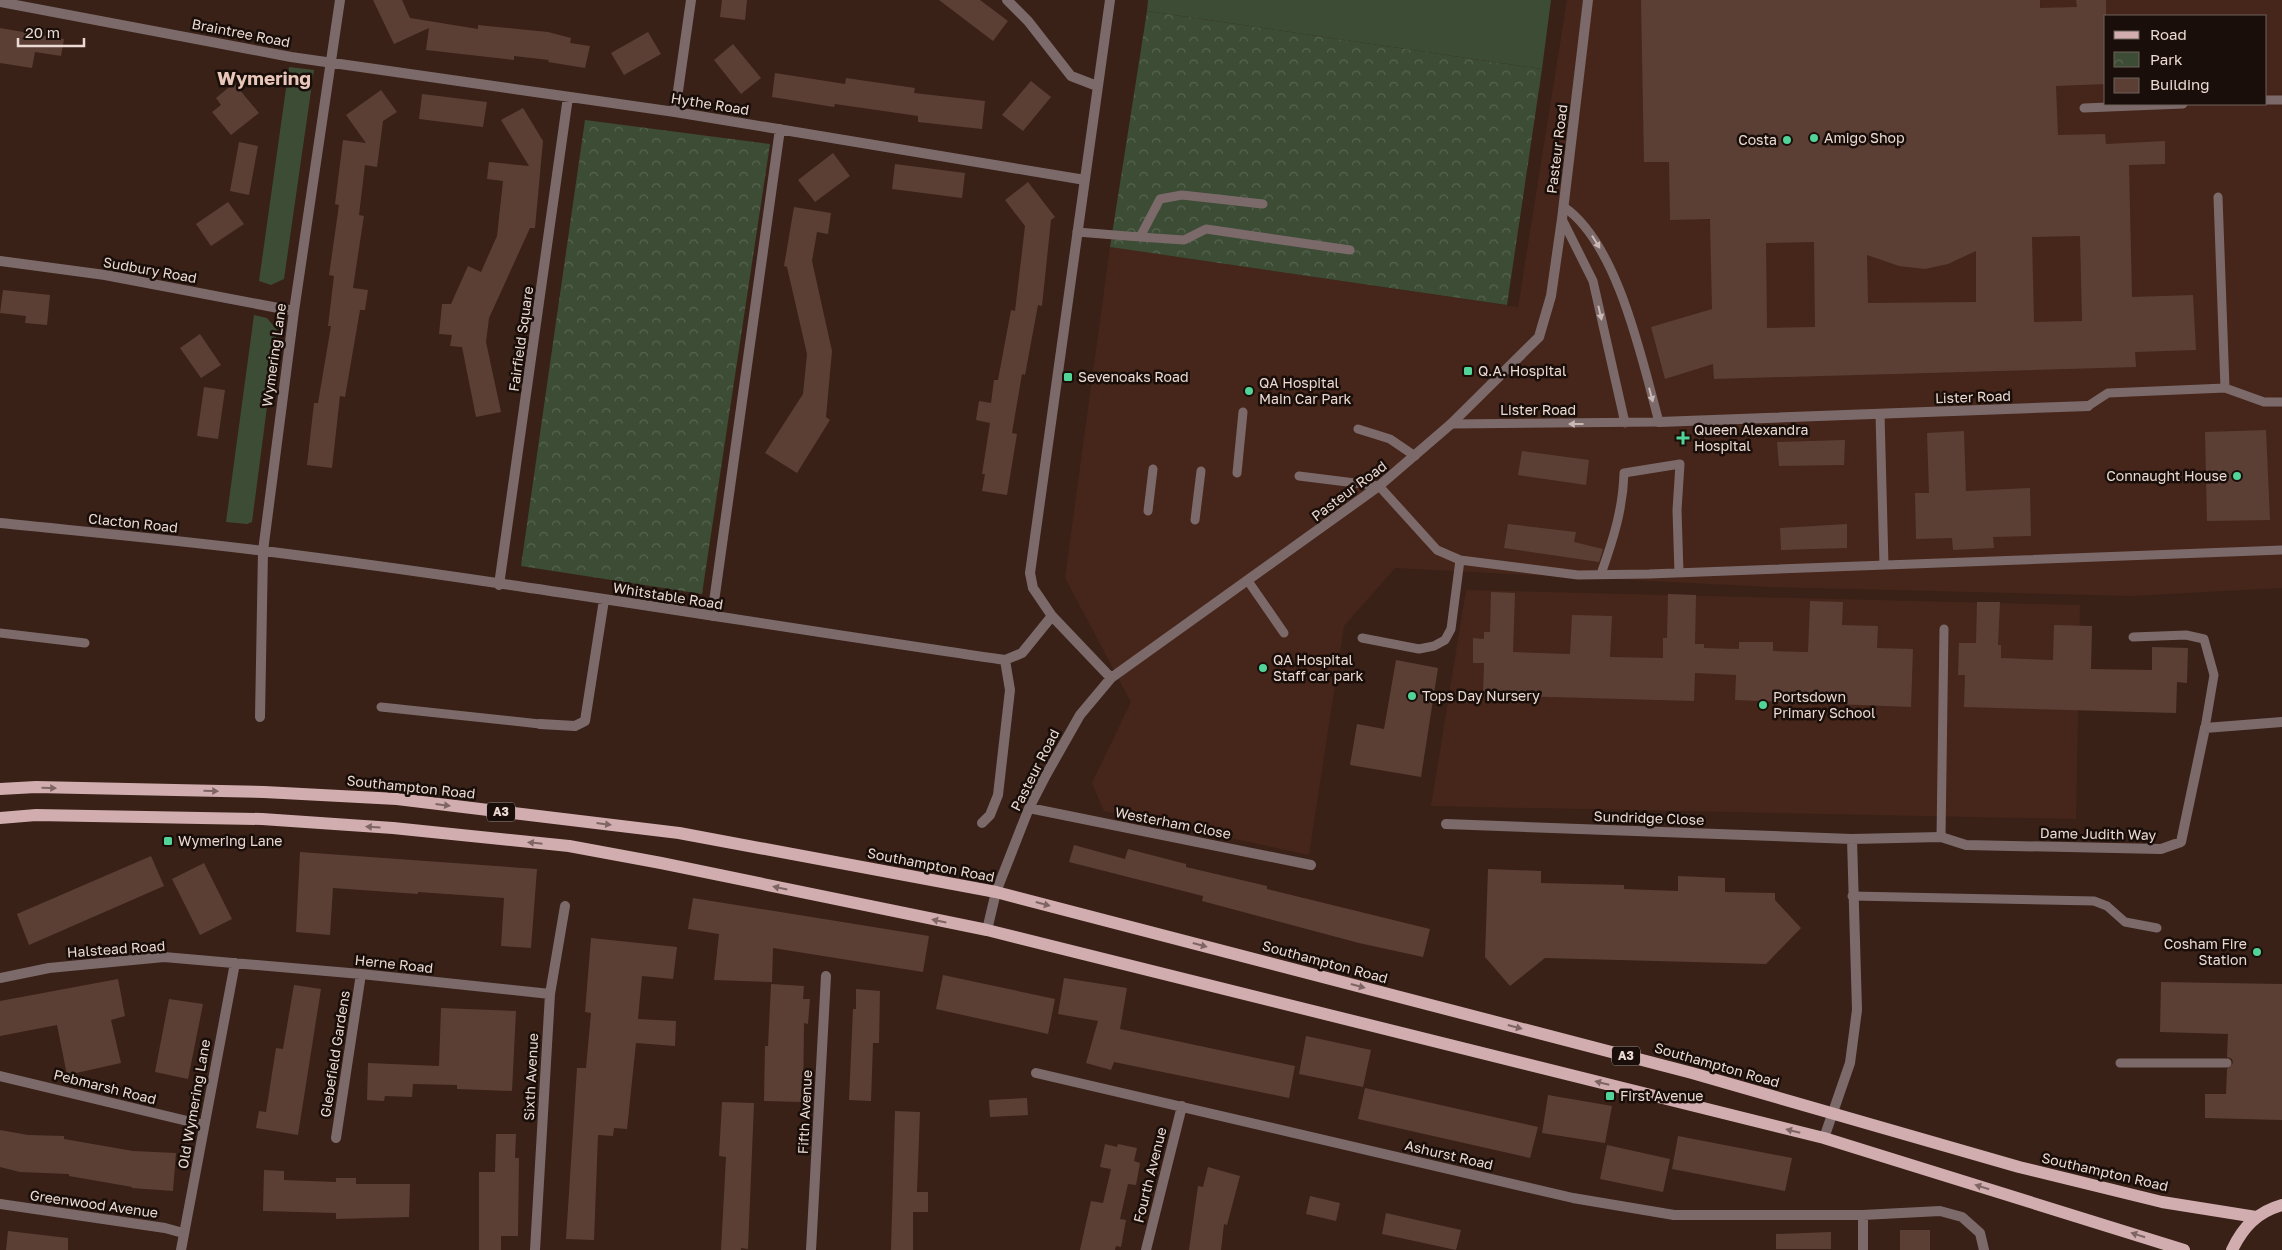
<svg xmlns="http://www.w3.org/2000/svg" width="2282" height="1250" viewBox="0 0 2282 1250" font-family="'Golos Text',sans-serif">
  <style>
    .built { fill: #46261a; fill-rule: evenodd }
    .green { fill: #3c4c35 }
    .park { fill: url(#park-crowns) }
    .building { fill: #5b3f35; fill-rule: evenodd }
    .lines { fill: none; stroke-linecap: round; stroke-linejoin: round }
    .lane { stroke: #7c6a6b; stroke-width: 9 }
    .street { stroke: #7c6a6b; stroke-width: 10 }
    .primary { stroke: #d1adaf; stroke-width: 12 }
    .oneway { fill: #cab8b4 }
    .oneway2 { fill: #7e6564 }
    .poi-dot { fill: #52d397; stroke: #190e09; stroke-width: 2 }
    .labels { text-anchor: middle; stroke-width: 5; stroke-linejoin: round; paint-order: stroke }
    .shield { fill: #190e09; stroke: #ac9d96; stroke-width: 1 }
    .shield-label { font-size: 12px; font-weight: bold; fill: #ebdad3 }
    .street-label { font-size: 14px; fill: #ebdad3; stroke: #190e09 }
    .poi-label { font-size: 14px; fill: #ebdad3; stroke: #190e09; text-anchor: start }
    .district-label { font-size: 19px; font-weight: bold; fill: #e8c6b9; stroke: #190e09 }
  </style>
  <defs>
    <pattern id="park-crowns" width="20" height="18" patternUnits="userSpaceOnUse" patternTransform="scale(1.25)"><rect width="20" height="18" fill="#3c4c35"/><path d="M2 6a3 3 0 1 1 6 0M12 15a3 3 0 1 1 6 0" fill="none" stroke="#586551"/></pattern>
  </defs>
  <rect width="100%" height="100%" fill="#392117"/>
  <path class="built" d="M 1567,0 L 2282,0 L 2282,588 L 2130,596 L 1769,587 L 1395,568 L 1344,626 L 1309,855 L 1104,811 L 1092,783 L 1131,702 L 1065,578 L 1110,247 L 1518,307 ZM 2106,16 L 2266,16 L 2266,104 L 2106,104 Z
    M 1466,590 L 2080,605 L 2076,819 L 1431,806 Z"/>
  <path class="green" d="M 1148,0 L 1551,0 L 1542,69 L 1147,11 Z
    M 289,67 L 314,70 L 284,279 L 271,285 L 259,281 Z
    M 254,315 L 267,318 L 277,330 L 252,522 L 247,524 L 226,522 Z"/>
  <path class="park" d="M 1147,11 L 1542,69 L 1507,305 L 1110,247 Z
    M 585,120 L 770,144 L 702,594 L 521,566 Z"/>
  <path class="building" d="M 373,0 L 402,0 L 410,18 L 478,29 L 478,25 L 548,32 L 571,38 L 570,43 L 590,46 L 585,68 L 548,62 L 549,60 L 514,56 L 514,60 L 426,50 L 429,28 L 394,44 Z
    M 722,0 L 747,0 L 745,20 L 720,17 Z
    M 939,0 L 980,0 L 1008,21 L 993,41 Z
    M 1641,0 L 2040,0 L 2040,8 L 2077,7 L 2076,0 L 2106,0 L 2106,84 L 2056,86 L 2058,135 L 2105,134 L 2106,144 L 2165,141 L 2165,164 L 2129,165 L 2132,297 L 2193,295 L 2196,350 L 2135,352 L 2136,367 L 1714,379 L 1713,364 L 1665,379 L 1651,327 L 1712,309 L 1710,219 L 1670,220 L 1669,162 L 1644,162 ZM 2080,236 L 2082,321 L 2034,322 L 2032,237 ZM 1814,242 L 1815,327 L 1767,328 L 1766,243 ZM 1976,251 L 1976,302 L 1868,303 L 1867,255 L 1899,266 L 1925,269 L 1948,264 Z
    M 0,28 L 64,39 L 61,56 L 35,52 L 32,68 L 0,63 Z
    M 648,32 L 661,54 L 624,75 L 611,53 Z
    M 733,44 L 761,78 L 741,94 L 714,60 Z
    M 775,73 L 845,84 L 846,78 L 915,88 L 914,93 L 985,101 L 982,129 L 918,122 L 918,116 L 835,104 L 834,107 L 772,97 Z
    M 1031,81 L 1051,97 L 1023,131 L 1002,115 Z
    M 234,83 L 259,113 L 231,135 L 212,112 L 221,105 L 216,98 Z
    M 381,90 L 397,112 L 383,121 L 377,167 L 365,165 L 359,215 L 364,216 L 363,222 L 353,288 L 368,290 L 365,310 L 360,310 L 345,397 L 340,396 L 332,468 L 307,465 L 314,403 L 318,403 L 331,326 L 328,326 L 334,276 L 329,275 L 339,205 L 335,204 L 343,140 L 366,143 L 346,115 Z
    M 422,94 L 487,102 L 483,127 L 419,119 Z
    M 523,108 L 543,141 L 535,228 L 530,228 L 489,318 L 486,342 L 501,412 L 476,417 L 462,347 L 450,346 L 452,335 L 439,334 L 442,304 L 451,304 L 468,266 L 481,272 L 497,236 L 503,181 L 487,179 L 489,162 L 529,166 L 501,120 Z
    M 239,142 L 258,146 L 249,195 L 230,191 Z
    M 833,153 L 850,176 L 815,202 L 798,180 Z
    M 895,164 L 965,173 L 962,198 L 892,189 Z
    M 1028,182 L 1055,217 L 1051,220 L 1042,306 L 1038,305 L 1025,375 L 1022,374 L 1012,433 L 1017,434 L 1007,495 L 982,491 L 985,474 L 982,474 L 990,423 L 976,420 L 979,401 L 991,403 L 994,380 L 998,380 L 1011,310 L 1015,311 L 1025,226 L 1005,200 Z
    M 228,202 L 244,224 L 211,246 L 196,224 Z
    M 794,207 L 831,213 L 828,234 L 817,232 L 812,261 L 832,351 L 826,417 L 830,420 L 797,473 L 765,453 L 803,394 L 807,354 L 787,267 L 784,266 Z
    M 3,290 L 50,295 L 47,325 L 25,323 L 26,316 L 0,313 Z
    M 200,334 L 221,365 L 201,378 L 180,348 Z
    M 204,387 L 225,390 L 218,439 L 197,436 Z
    M 2266,430 L 2270,520 L 2207,521 L 2205,432 Z
    M 1964,431 L 1966,491 L 2030,488 L 2031,536 L 1993,537 L 1994,548 L 1953,550 L 1952,538 L 1916,539 L 1915,493 L 1929,493 L 1927,433 Z
    M 1845,440 L 1844,465 L 1779,466 L 1777,442 Z
    M 1522,451 L 1589,460 L 1586,485 L 1518,475 Z
    M 1508,524 L 1576,532 L 1574,542 L 1603,549 L 1599,562 L 1504,548 Z
    M 1847,524 L 1847,548 L 1781,550 L 1780,528 Z
    M 1491,592 L 1515,593 L 1513,652 L 1570,654 L 1572,615 L 1612,616 L 1610,657 L 1663,658 L 1663,638 L 1667,638 L 1668,594 L 1696,595 L 1695,644 L 1704,644 L 1704,648 L 1739,649 L 1739,642 L 1773,642 L 1773,651 L 1808,652 L 1810,601 L 1843,602 L 1842,625 L 1878,626 L 1877,648 L 1913,649 L 1911,707 L 1735,700 L 1736,675 L 1695,673 L 1694,701 L 1483,695 L 1484,663 L 1473,663 L 1473,638 L 1484,639 L 1484,632 L 1490,632 Z
    M 1977,602 L 2000,602 L 1998,645 L 2001,645 L 2001,658 L 2053,660 L 2054,625 L 2092,626 L 2091,669 L 2152,670 L 2152,647 L 2188,648 L 2187,683 L 2177,682 L 2176,713 L 1964,707 L 1965,675 L 1958,675 L 1959,643 L 1976,643 Z
    M 1396,660 L 1438,668 L 1421,777 L 1350,765 L 1357,724 L 1384,729 Z
    M 1074,845 L 1125,859 L 1128,849 L 1186,864 L 1186,867 L 1267,886 L 1267,889 L 1430,929 L 1423,957 L 1359,943 L 1202,901 L 1203,896 L 1069,862 Z
    M 300,852 L 537,869 L 531,948 L 501,946 L 504,898 L 418,892 L 418,894 L 333,888 L 330,935 L 296,932 Z
    M 151,856 L 164,886 L 29,945 L 17,914 Z
    M 204,863 L 232,919 L 200,935 L 172,879 Z
    M 1488,869 L 1541,871 L 1541,883 L 1624,885 L 1624,889 L 1678,891 L 1678,876 L 1725,878 L 1725,892 L 1775,893 L 1775,900 L 1801,928 L 1766,964 L 1545,958 L 1510,986 L 1485,957 Z
    M 693,898 L 929,936 L 923,972 L 773,948 L 772,982 L 714,980 L 719,934 L 688,929 Z
    M 591,938 L 677,947 L 673,979 L 642,976 L 638,1019 L 676,1021 L 675,1046 L 636,1043 L 627,1129 L 614,1128 L 613,1136 L 598,1135 L 594,1240 L 566,1239 L 577,1068 L 586,1068 L 591,1013 L 585,1012 Z
    M 943,975 L 1055,999 L 1048,1034 L 936,1009 Z
    M 1064,978 L 1127,988 L 1120,1029 L 1295,1066 L 1289,1098 L 1114,1062 L 1111,1070 L 1086,1063 L 1098,1021 L 1058,1014 Z
    M 118,979 L 125,1016 L 111,1020 L 121,1063 L 67,1075 L 57,1025 L 0,1036 L 0,1001 Z
    M 2161,982 L 2282,984 L 2282,1120 L 2205,1118 L 2205,1094 L 2226,1094 L 2227,1069 L 2233,1063 L 2232,1059 L 2227,1057 L 2228,1034 L 2160,1032 Z
    M 771,984 L 804,986 L 803,999 L 810,999 L 808,1024 L 804,1023 L 803,1102 L 764,1101 L 765,1046 L 768,1046 Z
    M 294,985 L 321,989 L 298,1135 L 256,1128 L 259,1111 L 266,1112 L 276,1048 L 283,1049 Z
    M 856,989 L 880,991 L 879,1043 L 873,1043 L 871,1101 L 849,1100 L 853,1009 L 856,1009 Z
    M 169,999 L 203,1004 L 188,1079 L 155,1072 Z
    M 441,1008 L 516,1011 L 512,1091 L 457,1089 L 457,1085 L 413,1084 L 412,1097 L 385,1096 L 384,1101 L 367,1100 L 368,1063 L 439,1066 Z
    M 1306,1036 L 1371,1050 L 1363,1087 L 1299,1074 Z
    M 1365,1088 L 1538,1127 L 1530,1158 L 1358,1119 Z
    M 1548,1095 L 1612,1106 L 1605,1143 L 1542,1133 Z
    M 1027,1098 L 1028,1115 L 990,1117 L 989,1100 Z
    M 722,1102 L 754,1103 L 748,1249 L 741,1248 L 741,1250 L 721,1250 L 726,1157 L 719,1156 Z
    M 895,1111 L 920,1112 L 917,1192 L 928,1192 L 928,1212 L 913,1212 L 913,1250 L 891,1250 Z
    M 0,1130 L 28,1135 L 64,1136 L 64,1139 L 133,1151 L 176,1153 L 173,1191 L 132,1188 L 132,1187 L 69,1176 L 69,1174 L 20,1172 L 0,1167 Z
    M 496,1134 L 516,1134 L 515,1158 L 519,1158 L 518,1236 L 501,1236 L 501,1250 L 479,1250 L 479,1172 L 495,1172 Z
    M 1678,1136 L 1792,1158 L 1785,1191 L 1672,1169 Z
    M 1105,1144 L 1117,1147 L 1118,1144 L 1137,1148 L 1134,1161 L 1140,1163 L 1136,1185 L 1128,1184 L 1120,1219 L 1126,1220 L 1121,1247 L 1116,1246 L 1115,1250 L 1080,1250 L 1091,1201 L 1103,1203 L 1111,1169 L 1100,1167 Z
    M 1607,1145 L 1670,1159 L 1663,1192 L 1600,1179 Z
    M 1208,1167 L 1240,1176 L 1227,1225 L 1224,1224 L 1221,1250 L 1189,1250 L 1198,1186 L 1203,1187 Z
    M 264,1170 L 284,1171 L 284,1180 L 336,1182 L 336,1178 L 356,1178 L 356,1184 L 410,1184 L 409,1217 L 336,1219 L 336,1213 L 263,1211 Z
    M 1310,1196 L 1340,1203 L 1336,1221 L 1306,1214 Z
    M 1386,1213 L 1461,1230 L 1456,1250 L 1382,1234 Z
    M 1900,1230 L 1930,1230 L 1930,1250 L 1900,1250 Z
    M 8,1231 L 68,1238 L 68,1250 L 6,1250 Z
    M 1831,1232 L 1831,1249 L 1776,1249 L 1776,1234 Z"/>
  <g class="lines">
    <path class="lane" d="M 2266,100 L 2282,100
      M 2084,108 L 2183,104
      M 2218,197 L 2225,388
      M 1562,219 L 1593,281 L 1625,423
      M 1077,232 L 1140,237 L 1160,199 L 1182,195 L 1263,204
      M 1140,237 L 1184,240 L 1206,229 L 1350,250
      M 2088,406 L 2108,393 L 2225,388 L 2264,402 L 2282,402
      M 1880,414 L 1884,565
      M 1451,424 L 1659,422 C 1642,360 1618,244 1564,207
      M 1358,429 L 1390,439 L 1415,456
      M 1237,473 L 1243,412
      M 1299,476 L 1379,486 L 1437,550 L 1460,560 L 1578,575 L 1649,574 L 2282,550
      M 1148,511 L 1153,469
      M 1195,520 L 1201,471
      M 1601,574 C 1613,540 1623,509 1624,473 L 1680,464 L 1677,510 L 1679,573
      M 1248,581 L 1284,633
      M 0,633 L 85,643
      M 2133,637 L 2186,635 L 2204,639 L 2214,675 L 2205,728
      M 1362,638 L 1419,649 L 1434,646 L 1445,640 L 1451,629 L 1460,560
      M 381,707 L 540,724
      M 1941,837 L 1944,629
      M 1852,896 L 2094,901 L 2107,906 L 2125,922 L 2157,928
      M 2120,1063 L 2227,1063"/>
    <path class="street" d="M 1007,0 L 1028,21 L 1071,76 L 1097,86
      M 1110,0 L 1030,573 L 1033,588 L 1052,616 L 1111,678
      M 0,2 L 291,57 L 675,112 L 1085,180
      M 675,112 L 691,0
      M 0,261 L 105,275 L 294,311
      M 1659,422 L 2088,406
      M 0,523 C 88,532 176,540 264,551 C 511,582 758,624 1005,660 L 1022,653 L 1052,616
      M 499,585 L 568,97
      M 712,616 L 780,129
      M 260,717 L 263,551 L 294,311 L 340,0
      M 540,724 L 575,726 L 585,721 L 604,600
      M 1029,808 L 1311,865
      M 982,823 L 990,815 L 998,795 L 1010,690 L 1005,660
      M 1446,824 L 1852,839 L 1941,837 L 1966,845 L 2161,849 L 2181,842 L 2205,728 L 2282,722
      M 987,930 L 996,892 L 1029,808 L 1046,775 L 1080,715 L 1111,678 L 1379,486 L 1451,424 L 1539,337 L 1551,296 L 1562,219 L 1588,0
      M 0,978 L 49,968 L 164,957 L 361,974 L 550,994
      M 1036,1073 L 1573,1198 L 1674,1215 L 1863,1215 L 1940,1211 L 1962,1217 L 1980,1233 L 1984,1250
      M 0,1076 L 204,1125
      M 336,1138 L 361,974
      M 1824,1138 L 1850,1063 L 1857,1010 L 1852,839
      M 0,1204 L 165,1228 L 183,1233
      M 1863,1215 L 1863,1250
      M 181,1250 L 235,963
      M 535,1250 L 550,994 L 565,906
      M 811,1250 L 826,976
      M 1146,1250 L 1182,1106"/>
    <path class="primary" d="M 0,789 L 36,787 L 264,792 L 397,799 L 679,833 L 996,892 L 1692,1073 L 2019,1167 L 2162,1202 L 2256,1217
      M 0,818 L 36,815 L 262,819 L 393,828 L 569,846 L 661,863 L 987,930 L 1824,1138 L 2184,1250
      M 2232,1250 C 2243,1227 2257,1212 2282,1205"/>
  </g>
  <defs><path id="oneway-solid" d="M-6-.8H1V-3.2L6.5 0L1 3.2V.8H-6Z" transform="scale(1.25)"/></defs>
  <g class="oneway">
    <use href="#oneway-solid" transform="translate(1596 242) rotate(58)"/>
    <use href="#oneway-solid" transform="translate(1600 313) rotate(77)"/>
    <use href="#oneway-solid" transform="translate(1651 395) rotate(75)"/>
    <use href="#oneway-solid" transform="translate(1576 424) rotate(180)"/>
  </g>
  <g class="oneway2">
    <use href="#oneway-solid" transform="translate(49 788) rotate(1)"/>
    <use href="#oneway-solid" transform="translate(211 791) rotate(1)"/>
    <use href="#oneway-solid" transform="translate(443 805) rotate(7)"/>
    <use href="#oneway-solid" transform="translate(604 824) rotate(7)"/>
    <use href="#oneway-solid" transform="translate(373 827) rotate(-177)"/>
    <use href="#oneway-solid" transform="translate(535 843) rotate(-174)"/>
    <use href="#oneway-solid" transform="translate(780 888) rotate(-168)"/>
    <use href="#oneway-solid" transform="translate(1043 904) rotate(15)"/>
    <use href="#oneway-solid" transform="translate(939 921) rotate(-168)"/>
    <use href="#oneway-solid" transform="translate(1200 945) rotate(15)"/>
    <use href="#oneway-solid" transform="translate(1358 986) rotate(15)"/>
    <use href="#oneway-solid" transform="translate(1515 1027) rotate(15)"/>
    <use href="#oneway-solid" transform="translate(1602 1083) rotate(-166)"/>
    <use href="#oneway-solid" transform="translate(1793 1131) rotate(-166)"/>
    <use href="#oneway-solid" transform="translate(1982 1187) rotate(-163)"/>
    <use href="#oneway-solid" transform="translate(2138 1235) rotate(-163)"/>
  </g>
  <g class="poi-dot">
    <circle cx="1814" cy="138" r="5"/>
    <circle cx="1787" cy="140" r="5"/>
    <rect x="1463" y="366" width="10" height="10" rx="2.5"/>
    <rect x="1063" y="372" width="10" height="10" rx="2.5"/>
    <circle cx="1249" cy="391" r="5"/>
    <path d="M1680.5 430.5h5v5h5v5h-5v5h-5v-5h-5v-5h5z"/>
    <circle cx="2237" cy="476" r="5"/>
    <circle cx="1263" cy="668" r="5"/>
    <circle cx="1412" cy="696" r="5"/>
    <circle cx="1763" cy="705" r="5"/>
    <rect x="163" y="836" width="10" height="10" rx="2.5"/>
    <circle cx="2257" cy="952" r="5"/>
    <rect x="1605" y="1091" width="10" height="10" rx="2.5"/>
  </g>
  <g class="labels">
    <g class="shield">
      <rect x="487" y="802.5" width="28" height="19" rx="4"/>
      <rect x="1612" y="1046.5" width="28" height="19" rx="4"/>
    </g>
    <g class="shield-label">
      <text x="501" y="816">A3</text>
      <text x="1626" y="1060">A3</text>
    </g>
    <g class="street-label">
      <text transform="translate(241 33) rotate(11)" y="5">Braintree Road</text>
      <text transform="translate(710 104) rotate(9)" y="5">Hythe Road</text>
      <text transform="translate(1557 149) rotate(-83)" y="5">Pasteur Road</text>
      <text transform="translate(150 270) rotate(10)" y="5">Sudbury Road</text>
      <text transform="translate(521 339) rotate(-82)" y="5">Fairfield Square</text>
      <text transform="translate(274 355) rotate(-82)" y="5">Wymering Lane</text>
      <text transform="translate(1973 397) rotate(-2)" y="5">Lister Road</text>
      <text x="1538" y="415">Lister Road</text>
      <text transform="translate(1349 491) rotate(-37)" y="5">Pasteur Road</text>
      <text transform="translate(133 523) rotate(6)" y="5">Clacton Road</text>
      <text transform="translate(668 596) rotate(9)" y="5">Whitstable Road</text>
      <text transform="translate(1035 770) rotate(-63)" y="5">Pasteur Road</text>
      <text transform="translate(411 787) rotate(6)" y="5">Southampton Road</text>
      <text transform="translate(1649 818) rotate(2)" y="5">Sundridge Close</text>
      <text transform="translate(1173 823) rotate(11)" y="5">Westerham Close</text>
      <text transform="translate(2098 834) rotate(1)" y="5">Dame Judith Way</text>
      <text transform="translate(931 865) rotate(11)" y="5">Southampton Road</text>
      <text transform="translate(116 949) rotate(-4)" y="5">Halstead Road</text>
      <text transform="translate(1325 962) rotate(15)" y="5">Southampton Road</text>
      <text transform="translate(394 964) rotate(6)" y="5">Herne Road</text>
      <text transform="translate(335 1054) rotate(-81)" y="5">Glebefield Gardens</text>
      <text transform="translate(1717 1065) rotate(16)" y="5">Southampton Road</text>
      <text transform="translate(531 1077) rotate(-87)" y="5">Sixth Avenue</text>
      <text transform="translate(105 1087) rotate(14)" y="5">Pebmarsh Road</text>
      <text transform="translate(194 1104) rotate(-80)" y="5">Old Wymering Lane</text>
      <text transform="translate(805 1112) rotate(-87)" y="5">Fifth Avenue</text>
      <text transform="translate(1449 1155) rotate(13)" y="5">Ashurst Road</text>
      <text transform="translate(2105 1172) rotate(13)" y="5">Southampton Road</text>
      <text transform="translate(1150 1175) rotate(-76)" y="5">Fourth Avenue</text>
      <text transform="translate(94 1204) rotate(8)" y="5">Greenwood Avenue</text>
    </g>
    <g class="poi-label">
      <text x="1824" y="143">Amigo Shop</text>
      <text x="1777" y="145" text-anchor="end">Costa</text>
      <text x="1478" y="376">Q.A. Hospital</text>
      <text x="1078" y="382">Sevenoaks Road</text>
      <text x="1259" y="388">QA Hospital<tspan x="1259" dy="16">Main Car Park</tspan></text>
      <text x="1694" y="435">Queen Alexandra<tspan x="1694" dy="16">Hospital</tspan></text>
      <text x="2227" y="481" text-anchor="end">Connaught House</text>
      <text x="1273" y="665">QA Hospital<tspan x="1273" dy="16">Staff car park</tspan></text>
      <text x="1422" y="701">Tops Day Nursery</text>
      <text x="1773" y="702">Portsdown<tspan x="1773" dy="16">Primary School</tspan></text>
      <text x="178" y="846">Wymering Lane</text>
      <text x="2247" y="949" text-anchor="end">Cosham Fire<tspan x="2247" dy="16">Station</tspan></text>
      <text x="1620" y="1101">First Avenue</text>
    </g>
    <g class="district-label">
      <text x="264" y="85">Wymering</text>
    </g>
  </g>
  <rect x="2104" y="15" width="162" height="90" fill="#190e09" stroke="#6d605a"/>
  <rect x="2114" y="31" width="25" height="8" fill="#d1adaf" stroke="#6d605a"/>
  <text x="2150" y="40" font-size="15" fill="#ebdad3">Road</text>
  <rect x="2114" y="52" width="25" height="15" fill="url(#park-crowns)" stroke="#6d605a"/>
  <text x="2150" y="65" font-size="15" fill="#ebdad3">Park</text>
  <rect x="2114" y="78" width="25" height="15" fill="#5b3f35" stroke="#6d605a"/>
  <text x="2150" y="90" font-size="15" fill="#ebdad3">Building</text>
  <path d="M18 38v8h66v-8" fill="none" stroke="#ebdad3" stroke-width="2.5"/>
  <text x="25" y="38" font-size="15" fill="#ebdad3" stroke="#190e09" stroke-width="4" paint-order="stroke">20 m</text>
</svg>
